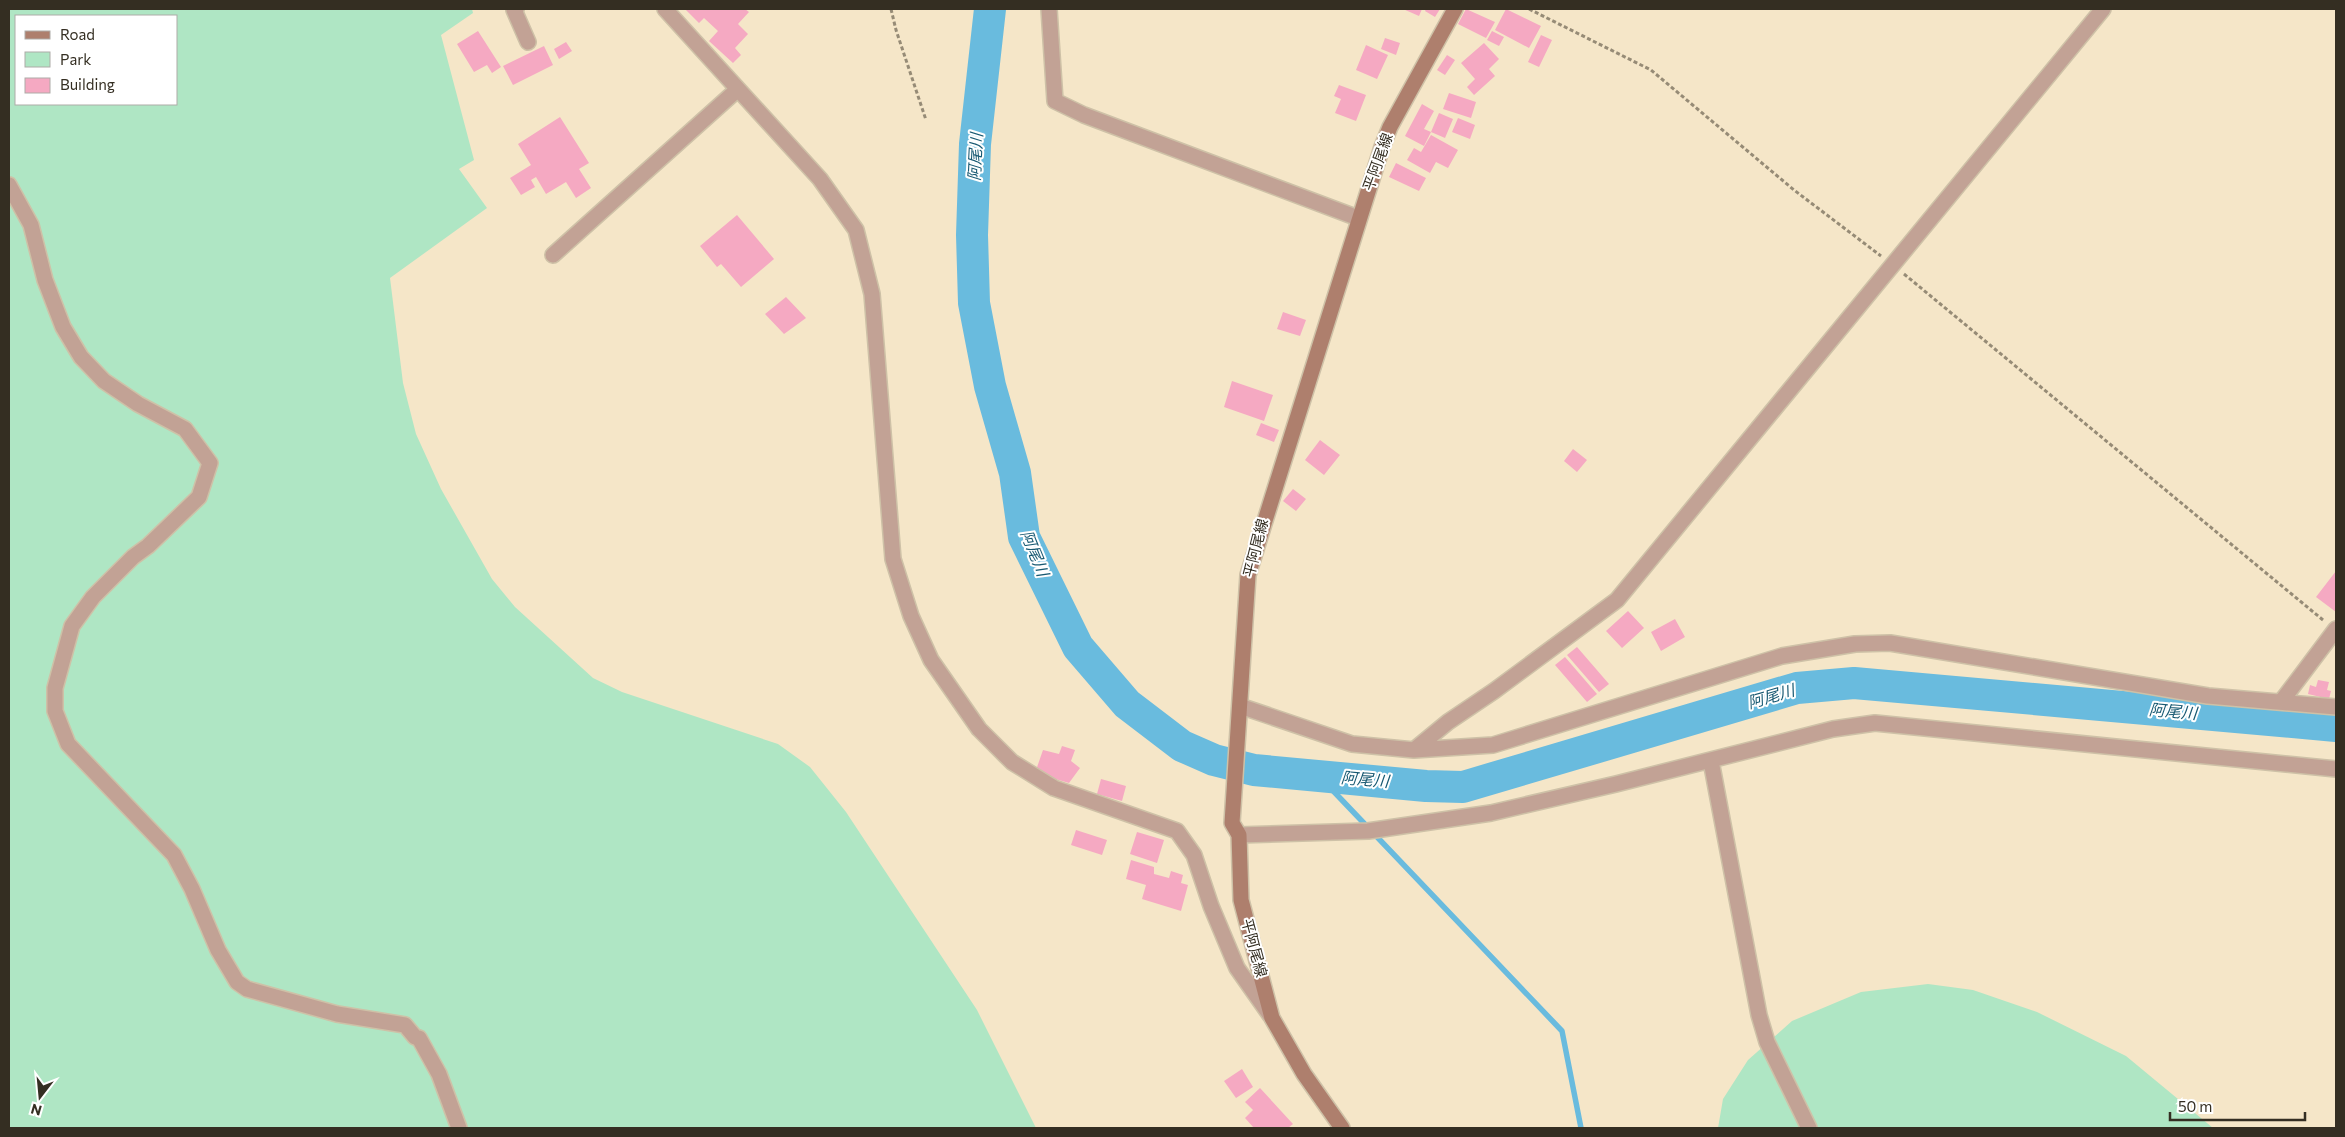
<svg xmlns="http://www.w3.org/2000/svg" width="2345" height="1137" viewBox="0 0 2345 1137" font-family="Commissioner,'Noto Sans JP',sans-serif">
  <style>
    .green { fill: #afe6c4; fill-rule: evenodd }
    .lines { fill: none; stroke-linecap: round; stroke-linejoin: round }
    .stream { stroke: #69bbde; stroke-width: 5.5 }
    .river { stroke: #69bbde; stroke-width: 32 }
    .building { fill: #f5a9c2 }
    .street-casing { stroke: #cec1a7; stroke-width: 18 }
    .secondary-casing { stroke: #cec1a7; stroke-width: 18 }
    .path { stroke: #968b76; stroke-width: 3; stroke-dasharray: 4 2.5; stroke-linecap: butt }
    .street { stroke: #c2a295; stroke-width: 15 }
    .secondary { stroke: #ae7f6d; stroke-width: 15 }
    .labels { text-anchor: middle; stroke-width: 4; stroke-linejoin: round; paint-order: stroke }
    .street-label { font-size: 15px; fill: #342e22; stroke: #fff }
    .water-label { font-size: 16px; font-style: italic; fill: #185972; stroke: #fff }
  </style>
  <rect width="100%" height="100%" fill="#f5e6c8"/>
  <path class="green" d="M 9,9 L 472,9 L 473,13 L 441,35 L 474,160 L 459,169 L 487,208 L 390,278 L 403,383 L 416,434 L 441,489 L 492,579 L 515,607 L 593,678 L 622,692 L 778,744 L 810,767 L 846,812 L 977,1010 L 1036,1128 L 9,1128 ZM 16,16 L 176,16 L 176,104 L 16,104 Z
    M 1928,984 L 1973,990 L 2037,1012 L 2126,1056 L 2213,1128 L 1718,1128 L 1723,1099 L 1748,1060 L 1792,1021 L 1861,992 Z"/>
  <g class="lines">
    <path class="stream" d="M 1319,776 L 1562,1031 L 1581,1128"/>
    <path class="river" d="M 990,9 L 975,144 L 972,235 L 974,303 L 990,386 L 1015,473 L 1024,537 L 1078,647 L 1127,704 L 1182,746 L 1214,760 L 1254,770 L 1426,786 L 1463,787 L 1797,688 L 1854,683 L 2336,726"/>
  </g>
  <path class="building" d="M 685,9 L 745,9 L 749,12 L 738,24 L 748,34 L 735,48 L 741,55 L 733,63 L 709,41 L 718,31 L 704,18 L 699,23 Z
    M 1403,9 L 1422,9 L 1419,16 Z
    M 1426,9 L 1440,9 L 1435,17 L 1425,11 Z
    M 1466,9 L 1495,22 L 1486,38 L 1458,24 Z
    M 1506,9 L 1541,26 L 1529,48 L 1495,30 Z
    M 478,31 L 501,67 L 492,73 L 487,65 L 474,72 L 457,44 Z
    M 1492,31 L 1504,37 L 1499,46 L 1487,40 Z
    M 1541,35 L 1552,40 L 1539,67 L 1528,62 Z
    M 1385,38 L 1400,43 L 1396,55 L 1381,49 Z
    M 566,42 L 572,51 L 559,59 L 554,49 Z
    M 1484,43 L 1499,59 L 1489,69 L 1495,76 L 1474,95 L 1467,87 L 1475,79 L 1461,63 Z
    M 1366,45 L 1388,55 L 1377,79 L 1356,70 Z
    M 544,46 L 553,65 L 513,85 L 503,66 Z
    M 1447,55 L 1455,60 L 1445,75 L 1437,70 Z
    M 1339,85 L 1366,95 L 1356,121 L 1335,113 L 1341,99 L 1334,96 Z
    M 1449,93 L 1476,102 L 1471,118 L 1443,109 Z
    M 1422,104 L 1434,111 L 1424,129 L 1431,132 L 1424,146 L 1405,136 Z
    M 1439,113 L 1453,119 L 1445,138 L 1431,132 Z
    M 560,117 L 589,163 L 579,169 L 591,188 L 576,198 L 566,182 L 546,194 L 536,177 L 531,180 L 535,187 L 521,195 L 510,178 L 531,165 L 518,144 Z
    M 1458,118 L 1475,125 L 1470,139 L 1452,132 Z
    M 1431,135 L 1458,150 L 1448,168 L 1436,162 L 1430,173 L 1407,160 L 1414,148 L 1421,152 Z
    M 1396,163 L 1426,178 L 1419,191 L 1389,177 Z
    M 737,215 L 774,259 L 741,287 L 721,264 L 717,267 L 700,246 Z
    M 786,297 L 806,318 L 784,334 L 765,314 Z
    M 1283,312 L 1306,320 L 1300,336 L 1277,329 Z
    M 1232,381 L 1273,395 L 1264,421 L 1224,407 Z
    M 1261,423 L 1279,430 L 1274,442 L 1256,435 Z
    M 1320,440 L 1340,455 L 1324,475 L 1305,460 Z
    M 1573,449 L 1587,460 L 1577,472 L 1564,461 Z
    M 1293,489 L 1306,499 L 1296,511 L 1283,501 Z
    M 2336,571 L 2336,612 L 2316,597 Z
    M 1628,611 L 1644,628 L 1622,648 L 1606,631 Z
    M 1675,619 L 1685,637 L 1661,651 L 1651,632 Z
    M 1577,647 L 1609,684 L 1599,692 L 1567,655 Z
    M 1565,657 L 1597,694 L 1587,702 L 1555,665 Z
    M 2318,680 L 2329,682 L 2327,690 L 2331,691 L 2329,699 L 2308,694 L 2310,685 L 2316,687 Z
    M 1062,746 L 1075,750 L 1071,761 L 1080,768 L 1069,783 L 1035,773 L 1043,750 L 1059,754 Z
    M 1101,779 L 1126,786 L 1122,801 L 1097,794 Z
    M 1076,830 L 1107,840 L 1102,855 L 1071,845 Z
    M 1137,832 L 1164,840 L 1157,863 L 1130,854 Z
    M 1131,860 L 1154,867 L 1154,874 L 1169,878 L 1171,871 L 1183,875 L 1181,883 L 1188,885 L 1181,911 L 1142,899 L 1146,885 L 1126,879 Z
    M 1242,1069 L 1253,1087 L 1236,1098 L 1224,1081 Z
    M 1260,1088 L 1293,1124 L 1288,1128 L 1254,1128 L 1245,1118 L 1253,1110 L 1245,1102 Z"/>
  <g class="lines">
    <g class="street-casing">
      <path id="street" d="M 516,9 L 514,10 L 528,42
        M 665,9 L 820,179 L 856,230 L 872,294 L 893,559 L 911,616 L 931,660 L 979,729 L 1012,762 L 1054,788 L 1177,831 L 1194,855 L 1211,906 L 1237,968 L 1270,1015
        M 1049,9 L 1055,101 L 1084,115 L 1358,218
        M 9,185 L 31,225 L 45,280 L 63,327 L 81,357 L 104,381 L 138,404 L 185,429 L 210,463 L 199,497 L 148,546 L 133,557 L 93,597 L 72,626 L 55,688 L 55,711 L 68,744 L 174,855 L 192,889 L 218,950 L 237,982 L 247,989 L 337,1014 L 405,1025 L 415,1037 L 419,1038 L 439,1074 L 459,1128
        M 553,255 L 738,89
        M 2281,702 L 2336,629
        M 1240,706 L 1352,744 L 1414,750 L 1493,745 L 1782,656 L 1855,644 L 1890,643 L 2208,696 L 2336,707
        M 1414,750 L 1448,722 L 1494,691 L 1617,600 L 2103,9
        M 1711,761 L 1759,1015 L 1767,1042 L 1809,1128
        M 1239,835 L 1368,831 L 1491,813 L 1616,784 L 1833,729 L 1875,723 L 2336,769"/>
    </g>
    <g class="secondary-casing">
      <path id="secondary" d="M 1342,1128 L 1304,1074 L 1272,1018 L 1241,900 L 1239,835 L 1232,823 L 1248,575 L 1382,147 L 1390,127 L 1455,9"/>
    </g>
    <path class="path" d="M 891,9 L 896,30 L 926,120
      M 1529,9 L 1651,70 L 1794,190 L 1881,256
      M 1904,274 L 2323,620"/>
    <use href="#street" class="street"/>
    <use href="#secondary" class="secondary"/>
  </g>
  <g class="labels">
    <g class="street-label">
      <text transform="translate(1378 162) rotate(-70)" y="5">平阿尾線</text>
      <text transform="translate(1256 548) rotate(-76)" y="5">平阿尾線</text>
      <text transform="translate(1254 948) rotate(75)" y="5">平阿尾線</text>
    </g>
    <g class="water-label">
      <text transform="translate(975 157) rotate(-87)" y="6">阿尾川</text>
      <text transform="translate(1035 553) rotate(68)" y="6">阿尾川</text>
      <text transform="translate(1771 696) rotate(-16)" y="6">阿尾川</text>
      <text transform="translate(2173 711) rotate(5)" y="6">阿尾川</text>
      <text transform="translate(1365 779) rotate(5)" y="6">阿尾川</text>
    </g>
  </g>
  <rect width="2345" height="1137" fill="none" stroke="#342e22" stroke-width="20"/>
  <rect x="15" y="15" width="162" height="90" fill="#ffffff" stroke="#aeaba7"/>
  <rect x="25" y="31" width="25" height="8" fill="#ae7f6d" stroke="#aeaba7"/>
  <text x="60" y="40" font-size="15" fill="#342e22">Road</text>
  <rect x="25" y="52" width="25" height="15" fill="#afe6c4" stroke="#aeaba7"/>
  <text x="60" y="65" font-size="15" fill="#342e22">Park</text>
  <rect x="25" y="78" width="25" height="15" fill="#f5a9c2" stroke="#aeaba7"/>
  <text x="60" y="90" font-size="15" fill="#342e22">Building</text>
  <g transform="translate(40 1097) rotate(196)" stroke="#ffffff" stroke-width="4" paint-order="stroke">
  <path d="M0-4L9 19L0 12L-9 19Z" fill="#342e22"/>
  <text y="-8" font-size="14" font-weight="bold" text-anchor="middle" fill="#342e22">N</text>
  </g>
  <path d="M2170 1112v8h135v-8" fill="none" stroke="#342e22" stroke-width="2.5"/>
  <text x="2178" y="1112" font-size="15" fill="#342e22" stroke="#ffffff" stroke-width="4" paint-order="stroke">50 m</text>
</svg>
